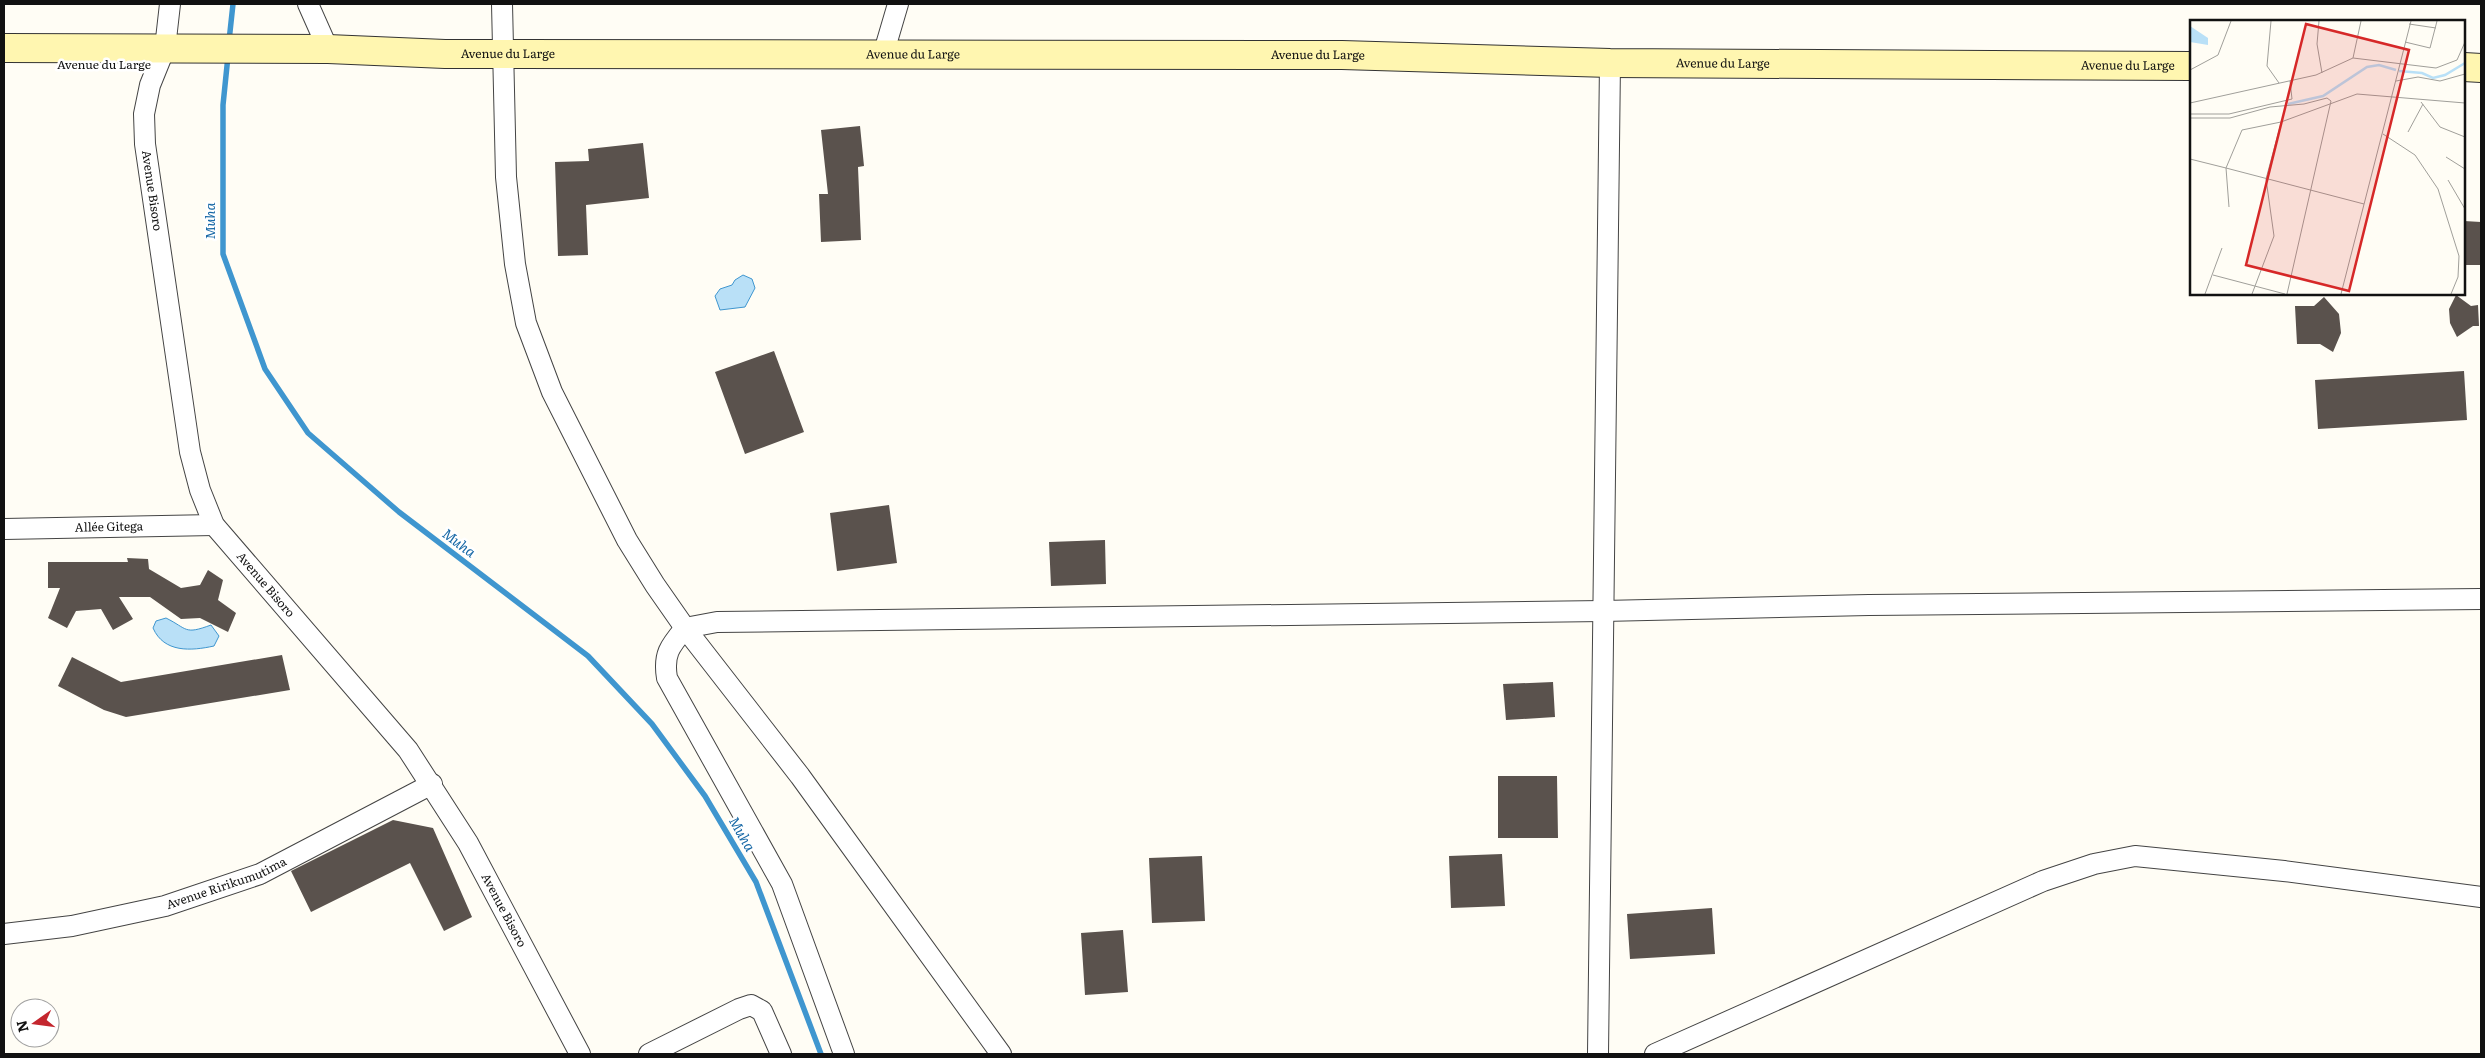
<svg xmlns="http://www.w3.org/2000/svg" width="2485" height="1058" viewBox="0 0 2485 1058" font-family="Literata,serif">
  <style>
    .water { fill: #b9e0f7; stroke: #3f96cf }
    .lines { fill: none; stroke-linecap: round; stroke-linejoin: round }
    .stream { stroke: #3f96cf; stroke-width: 5.5 }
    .building { fill: #5a524d }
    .minor-casing { stroke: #444; stroke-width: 22 }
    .secondary-casing { stroke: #333; stroke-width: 30 }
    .minor { stroke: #fff; stroke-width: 20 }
    .secondary { stroke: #fff6b0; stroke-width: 28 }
    .labels { text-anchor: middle; stroke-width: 5; stroke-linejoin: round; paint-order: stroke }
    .street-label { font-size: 12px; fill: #111; stroke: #fff }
    .water-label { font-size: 14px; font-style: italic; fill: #1768a6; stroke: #fff }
    .inset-river { fill: none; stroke: #b9e0f7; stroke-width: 2.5 }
    .inset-road { fill: none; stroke: #a09f9a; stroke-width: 1 }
    .view { fill: #d62828; fill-opacity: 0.15; stroke: #d62828; stroke-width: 2.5 }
    .inset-edge { fill: none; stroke: #111; stroke-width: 2.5 }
  </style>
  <rect width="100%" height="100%" fill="#fffdf5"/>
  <path class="water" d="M 743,275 L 752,279 L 755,288 L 745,307 L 720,310 L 715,296 L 720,289 L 732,285 L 735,280 Z
    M 166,618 C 188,629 184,635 211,625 L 219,636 L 214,646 C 191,651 164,653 153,628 L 156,621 Z"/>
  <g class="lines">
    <path class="stream" d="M 229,41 L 233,4
      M 228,56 L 223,105 L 223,254 L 265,369 L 308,433 L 399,512 L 588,656 L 652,724 L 705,796 L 756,882 L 821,1054"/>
  </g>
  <path class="building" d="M 860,126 L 864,166 L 858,167 L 861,240 L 821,242 L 819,194 L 828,194 L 821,130 Z
    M 643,143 L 649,198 L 586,205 L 588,255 L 558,256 L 555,162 L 589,161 L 588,149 Z
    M 2464,221 L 2481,222 L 2481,265 L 2464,265 Z
    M 2456,295 L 2471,306 L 2478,305 L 2479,326 L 2473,326 L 2457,337 L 2450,323 L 2449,309 Z
    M 2324,297 L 2339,314 L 2341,333 L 2333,352 L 2320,344 L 2297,344 L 2295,306 L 2314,306 Z
    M 774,351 L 804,432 L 745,454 L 715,372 Z
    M 2464,371 L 2467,420 L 2318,429 L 2315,380 Z
    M 889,505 L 897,563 L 837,571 L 830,513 Z
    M 1105,540 L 1106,584 L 1051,586 L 1049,542 Z
    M 127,558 L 148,559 L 149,569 L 181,588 L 200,585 L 208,570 L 223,580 L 218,600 L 236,613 L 228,632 L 200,618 L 181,619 L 150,597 L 119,597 L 133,619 L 113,630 L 101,609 L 76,611 L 67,628 L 48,618 L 60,588 L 48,588 L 48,562 L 128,562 Z
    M 282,655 L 290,690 L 126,717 L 104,710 L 58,686 L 72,657 L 121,682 Z
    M 1553,682 L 1555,717 L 1506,720 L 1503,684 Z
    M 1498,776 L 1557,776 L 1558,838 L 1498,838 Z
    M 393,820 L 433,828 L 472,917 L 444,931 L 410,863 L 311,912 L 291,871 Z
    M 1502,854 L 1505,906 L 1451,908 L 1449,856 Z
    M 1202,856 L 1205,921 L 1152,923 L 1149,858 Z
    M 1712,908 L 1715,954 L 1630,959 L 1627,914 Z
    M 1123,930 L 1128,992 L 1085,995 L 1081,933 Z"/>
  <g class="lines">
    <g class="minor-casing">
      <g id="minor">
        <path id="s1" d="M 170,4 L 165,48 L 150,85 L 144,114 L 145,144 L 190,452 L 200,490 L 214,525 L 408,750 L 468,843 L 580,1054"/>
        <path d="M 308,4 L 328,49"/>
        <path d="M 502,4 L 506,177 L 515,264 L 526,323 L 552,392 L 627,540 L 655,585 L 685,628 L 800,776 L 1001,1054"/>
        <path d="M 883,55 L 898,4"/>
        <path id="s2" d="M 4,529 L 214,525"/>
        <path id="s3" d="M 4,934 L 72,926 L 165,906 L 260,874 L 432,784"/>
        <path d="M 649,1054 L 739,1009 L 751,1005 L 762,1011 L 781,1054"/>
        <path d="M 844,1054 L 782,884 L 667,678 C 663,654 670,646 685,628 L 717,622 L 1603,611 L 1869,605 L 2481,599"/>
        <path d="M 1598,1054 L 1610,63"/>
        <path d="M 1655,1054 L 2043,881 L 2094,864 L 2135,856 L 2284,871 L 2481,897"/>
      </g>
    </g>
    <g class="secondary-casing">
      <g id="secondary">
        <path id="s4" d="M 4,48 L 328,49 L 445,54 L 1342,55 L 1610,63 L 2191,66"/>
        <path d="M 2464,67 L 2481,68"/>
      </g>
    </g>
    <use href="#minor" class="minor"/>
    <use href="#secondary" class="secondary"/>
  </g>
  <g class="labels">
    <g class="street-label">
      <text dy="4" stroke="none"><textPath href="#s4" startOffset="504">Avenue du Large</textPath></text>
      <text dy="4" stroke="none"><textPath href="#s4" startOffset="909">Avenue du Large</textPath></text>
      <text dy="4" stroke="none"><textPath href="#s4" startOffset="1314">Avenue du Large</textPath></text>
      <text dy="4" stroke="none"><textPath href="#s4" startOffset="1719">Avenue du Large</textPath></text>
      <text x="104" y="69">Avenue du Large</text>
      <text dy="4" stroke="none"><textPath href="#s4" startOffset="2124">Avenue du Large</textPath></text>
      <text dy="4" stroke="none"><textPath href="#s1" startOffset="191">Avenue Bisoro</textPath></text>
      <text dy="4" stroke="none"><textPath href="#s2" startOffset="105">Allée Gitega</textPath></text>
      <text dy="4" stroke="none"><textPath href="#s1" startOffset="611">Avenue Bisoro</textPath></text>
      <text dy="4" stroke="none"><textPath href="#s3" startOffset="229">Avenue Ririkumutima</textPath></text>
      <text dy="4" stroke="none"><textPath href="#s1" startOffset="1016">Avenue Bisoro</textPath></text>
    </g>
    <g class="water-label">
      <text transform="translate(210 221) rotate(-90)" y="5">Muha</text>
      <text transform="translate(459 543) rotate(37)" y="5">Muha</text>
      <text transform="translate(742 834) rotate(60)" y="5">Muha</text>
    </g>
  </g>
  <g transform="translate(2190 20)">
    <rect width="275" height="275" fill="#fffdf5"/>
    <path d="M 0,6 L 18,18 L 18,25 L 0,22 Z" fill="#b9e0f7"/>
    <path class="inset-river" d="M 209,51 L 232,53 L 243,58 L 255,55 L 275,43M 98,84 L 133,76 L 177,47 L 189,45 L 206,50"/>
    <path class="inset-road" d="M 81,1 L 77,46 L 89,63M 129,1 L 127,24 L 132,53M 219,4 L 246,8M 215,22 L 240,28 L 247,1M 163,38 L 171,1M 0,50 L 28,35 L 41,1M 206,61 L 228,57 L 250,61 L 275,54M 231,82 L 250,107 L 275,117M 0,83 L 126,55 L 163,38 L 246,48 L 267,40 L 275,22M 0,94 L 39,94 L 102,79 L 100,61M 0,98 L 40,98 L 80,87 L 114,84 L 137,78 L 141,81M 218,112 L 233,84M 193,114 L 225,135 L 248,169 L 269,236 L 268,257 L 261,274M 256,137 L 275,149M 0,139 L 36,148 L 52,110 L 91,102 L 167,74 L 275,83M 258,160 L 275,189M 39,187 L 36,148 L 174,184M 23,255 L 95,274M 15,274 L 32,228M 62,274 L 84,216 L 76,159 L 91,103M 97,274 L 141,81M 151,274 L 221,1"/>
    <path class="view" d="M 116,4 L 219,30 L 159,271 L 56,245 Z"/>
    <rect width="275" height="275" class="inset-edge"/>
  </g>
  <rect width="2485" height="1058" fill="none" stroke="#111111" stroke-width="10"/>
  <g transform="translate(35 1023) rotate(256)"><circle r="24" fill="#ffffff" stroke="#a0a0a0"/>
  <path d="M0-4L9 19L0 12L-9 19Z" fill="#c4262e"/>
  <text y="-8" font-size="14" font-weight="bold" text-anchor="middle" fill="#111111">N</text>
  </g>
</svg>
